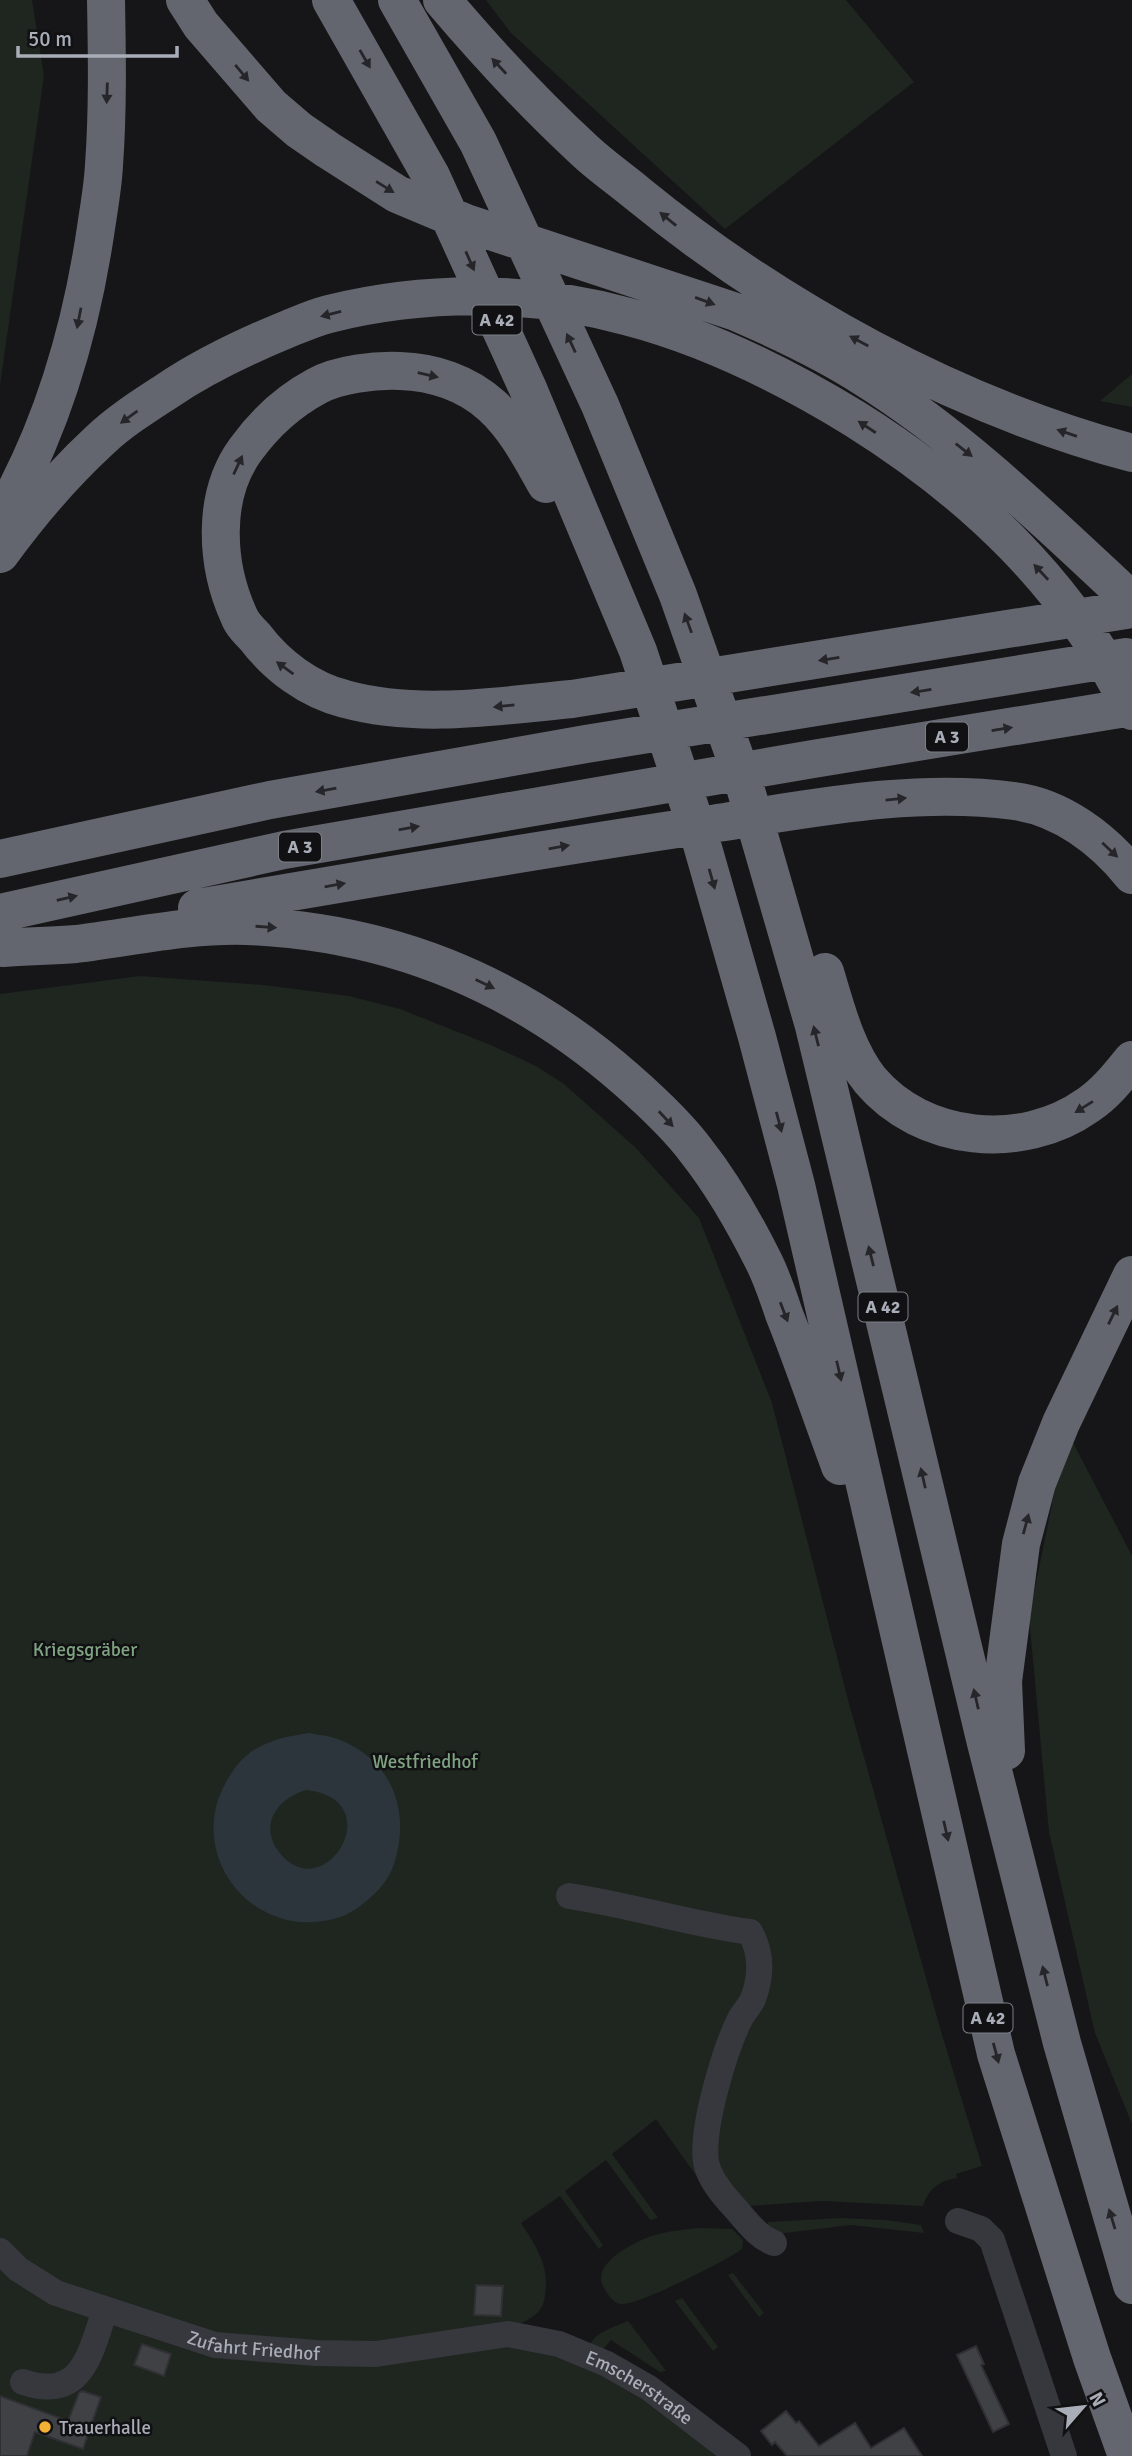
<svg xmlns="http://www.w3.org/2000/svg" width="1132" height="2456" viewBox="0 0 1132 2456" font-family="Signika,sans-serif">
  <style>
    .green { fill: #1e261f }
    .water { fill: #2c353c; fill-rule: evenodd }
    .building { fill: #404145; stroke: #303034; stroke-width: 2 }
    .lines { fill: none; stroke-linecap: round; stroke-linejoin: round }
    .minor { stroke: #37383d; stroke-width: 26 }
    .highway { stroke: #63666e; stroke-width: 38 }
    .oneway { fill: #26262a }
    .poi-dot { fill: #f2b134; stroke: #111113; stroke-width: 2.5 }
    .labels { text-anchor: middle; stroke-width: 5; stroke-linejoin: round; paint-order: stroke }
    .shield { fill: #111113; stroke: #7b7e86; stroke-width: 2 }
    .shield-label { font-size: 18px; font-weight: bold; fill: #a8adb8 }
    .park-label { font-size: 19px; fill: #7fa381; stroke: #111113 }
    .street-label { font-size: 19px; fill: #a8adb8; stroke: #111113 }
    .poi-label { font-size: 19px; fill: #a8adb8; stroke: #111113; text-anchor: start }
  </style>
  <rect width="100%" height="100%" fill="#161618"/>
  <path class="green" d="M 0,0 L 32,0 L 44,76 L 0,385 Z
    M 486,0 L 846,0 L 914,82 L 725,229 L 510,32 Z
    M 1132,374 L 1132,407 L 1100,401 Z
    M 140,976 L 264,985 L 349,996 L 400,1009 L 493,1046 L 536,1066 L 564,1084 L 636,1148 L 699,1218 L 772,1403 L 848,1700 L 940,2028 L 982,2166 L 956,2174 L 957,2178 C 940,2180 928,2189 923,2206 L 822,2201 L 719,2208 L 656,2119 L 612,2154 L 658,2218 L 650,2220 L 606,2160 L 565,2191 L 603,2245 L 599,2249 L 560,2196 L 521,2223 C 536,2246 550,2266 545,2295 C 544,2303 542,2309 536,2314 C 528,2322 516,2325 506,2329 L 504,2341 L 581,2358 L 730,2456 L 0,2456 L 0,994 Z
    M 1067,1431 L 1132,1556 L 1132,2124 L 1095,2033 L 1049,1832 L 1029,1617 Z
    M 841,2218 L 886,2220 L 921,2225 L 924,2233 L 851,2225 L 768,2235 L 768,2222 Z
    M 697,2228 L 732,2229 L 743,2240 L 742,2249 C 728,2260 635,2307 621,2304 C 612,2303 607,2293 603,2286 C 591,2263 637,2240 655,2235 C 668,2231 683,2230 697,2228 Z
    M 733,2273 L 764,2313 L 759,2317 L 728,2275 Z
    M 682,2298 L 718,2347 L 713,2351 L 675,2301 Z
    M 628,2321 L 666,2371 L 660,2372 L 611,2340 L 601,2352 L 590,2345 C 595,2332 615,2327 628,2321 Z"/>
  <path class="water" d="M 309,1733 C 319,1735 331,1736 340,1740 C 392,1761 410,1809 395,1861 C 389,1882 373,1897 356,1909 C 340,1920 319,1923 300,1922 C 235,1916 193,1846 224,1786 C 231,1772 241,1758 254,1750 C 272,1739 289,1736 309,1733 ZM 306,1790 C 392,1799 324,1910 279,1852 C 258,1825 278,1798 306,1790 Z"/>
  <path class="building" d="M 476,2285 L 503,2286 L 501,2316 L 474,2315 Z
    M 142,2344 L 171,2354 L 164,2376 L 134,2365 Z
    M 976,2346 L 984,2364 L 981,2365 L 1009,2424 L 993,2432 L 957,2355 Z
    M 82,2391 L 101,2397 L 83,2449 L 35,2432 L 27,2456 L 0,2456 L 0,2396 L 68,2421 L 79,2393 Z
    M 786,2411 L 796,2423 L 799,2421 L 819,2446 L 855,2423 L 871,2448 L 904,2428 L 922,2456 L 787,2456 L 775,2442 L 772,2445 L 761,2431 Z"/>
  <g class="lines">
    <g class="minor">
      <path d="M 569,1896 C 630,1905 689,1924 750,1932 C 762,1953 762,1975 753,1999 C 750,2005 745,2011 741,2017 C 725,2048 701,2128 706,2162 C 709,2179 723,2195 734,2207 C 746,2220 757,2237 774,2243"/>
      <path d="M 958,2221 L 981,2229 L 992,2240 L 1064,2456"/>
      <path id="s1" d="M 0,2251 L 18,2269 L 56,2293 L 215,2345 L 316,2353 L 376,2354 L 508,2334 L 559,2344 L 607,2364 L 649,2388 L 738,2456"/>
      <path d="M 23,2382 C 83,2402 90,2353 105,2310"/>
    </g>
    <path class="highway" d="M 185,0 L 201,25 L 271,106 L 299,130 L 328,150 L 397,194 L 466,223 L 736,312 C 780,331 825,352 865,378 C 964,440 1047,522 1132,601
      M 331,0 L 431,176 L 529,391 L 638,651 L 701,841 L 757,1037 L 796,1185 L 996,2054 L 1092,2358 L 1127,2456
      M 397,0 L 478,142 L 600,405 L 678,595 L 743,780 L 814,1026 L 986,1743 L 1062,2043 L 1132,2285
      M 442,0 C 487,53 533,103 584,150 C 601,166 620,179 638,194 C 780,310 954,405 1132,453
      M 546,484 C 530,456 516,428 492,406 C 467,383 433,372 400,371 C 375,370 339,374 317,386 C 289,401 264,424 246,449 C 211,496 216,566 239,616 C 242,624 249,631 255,637 C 277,666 309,690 345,699 C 418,719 498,706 572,699 L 1132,609
      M 0,519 C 52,430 81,330 96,228 C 99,207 103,186 104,165 C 108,110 107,55 106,0
      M 0,554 C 30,513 63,474 100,440 C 120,421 144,406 167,391 C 204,366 242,348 283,331 C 298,325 313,318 329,314 C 426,290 532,290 629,317 C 709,338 785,376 855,419 C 973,493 1070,585 1132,711
      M 0,859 L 270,800 L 586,744 L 1126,657
      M 197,908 C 366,879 535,850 704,825 C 805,810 911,787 1014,801 C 1061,807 1103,839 1132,875
      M 0,913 L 284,850 L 813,759 L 1132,707
      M 3,948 C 27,946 52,946 76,944 C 133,937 189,924 247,926 C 392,932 519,985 627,1080 C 652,1102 678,1126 697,1152 C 723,1185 745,1224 764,1262 C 772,1278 778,1296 784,1314 C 804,1364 821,1415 840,1466
      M 825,972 C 836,1008 846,1050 870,1080 C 922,1142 1022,1152 1088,1105 C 1106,1093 1119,1076 1132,1060
      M 1006,1751 L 1003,1681 L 1021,1544 L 1037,1483 L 1061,1423 L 1132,1275"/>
  </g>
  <defs><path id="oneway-solid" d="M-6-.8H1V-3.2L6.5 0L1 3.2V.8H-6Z" transform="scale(1.75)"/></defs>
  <g class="oneway">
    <use href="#oneway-solid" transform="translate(365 59) rotate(60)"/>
    <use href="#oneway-solid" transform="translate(499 66) rotate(-133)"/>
    <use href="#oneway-solid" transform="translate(242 73) rotate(50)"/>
    <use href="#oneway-solid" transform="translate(107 93) rotate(92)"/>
    <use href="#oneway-solid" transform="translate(385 187) rotate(32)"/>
    <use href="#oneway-solid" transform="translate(668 219) rotate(-141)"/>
    <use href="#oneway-solid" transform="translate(470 261) rotate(66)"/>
    <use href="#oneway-solid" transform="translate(705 301) rotate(20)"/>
    <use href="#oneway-solid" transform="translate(331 314) rotate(166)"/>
    <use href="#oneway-solid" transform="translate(79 318) rotate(101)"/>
    <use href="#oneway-solid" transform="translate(859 341) rotate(-152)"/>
    <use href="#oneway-solid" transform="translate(571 343) rotate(-115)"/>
    <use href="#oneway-solid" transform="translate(428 375) rotate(13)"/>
    <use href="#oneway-solid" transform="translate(129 417) rotate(144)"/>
    <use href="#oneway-solid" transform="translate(867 427) rotate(-147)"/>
    <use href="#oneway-solid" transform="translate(1067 433) rotate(-161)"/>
    <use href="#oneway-solid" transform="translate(964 450) rotate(38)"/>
    <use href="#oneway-solid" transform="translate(238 465) rotate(-65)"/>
    <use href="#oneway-solid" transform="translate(1041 572) rotate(-133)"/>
    <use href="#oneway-solid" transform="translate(688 623) rotate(-110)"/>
    <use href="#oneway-solid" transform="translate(829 659) rotate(171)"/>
    <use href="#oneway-solid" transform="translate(285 668) rotate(-144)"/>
    <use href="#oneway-solid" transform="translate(921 691) rotate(171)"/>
    <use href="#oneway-solid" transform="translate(504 706) rotate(174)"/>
    <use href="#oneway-solid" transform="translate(1002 729) rotate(-9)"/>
    <use href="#oneway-solid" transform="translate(326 790) rotate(170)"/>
    <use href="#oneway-solid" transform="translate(896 799) rotate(-6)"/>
    <use href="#oneway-solid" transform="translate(409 828) rotate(-10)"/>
    <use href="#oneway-solid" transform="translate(559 847) rotate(-10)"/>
    <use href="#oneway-solid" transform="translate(1110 850) rotate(43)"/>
    <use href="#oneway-solid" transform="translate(712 879) rotate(74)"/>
    <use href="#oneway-solid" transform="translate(335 885) rotate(-10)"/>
    <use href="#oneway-solid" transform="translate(67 898) rotate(-13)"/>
    <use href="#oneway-solid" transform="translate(266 927) rotate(4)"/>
    <use href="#oneway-solid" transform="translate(485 984) rotate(26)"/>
    <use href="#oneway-solid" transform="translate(816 1036) rotate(-104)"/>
    <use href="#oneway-solid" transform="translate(1084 1107) rotate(148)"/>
    <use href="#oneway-solid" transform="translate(666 1119) rotate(47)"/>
    <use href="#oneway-solid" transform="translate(779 1122) rotate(75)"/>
    <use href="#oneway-solid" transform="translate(871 1256) rotate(-104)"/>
    <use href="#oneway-solid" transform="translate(784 1312) rotate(69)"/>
    <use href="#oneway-solid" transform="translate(1113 1315) rotate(-64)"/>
    <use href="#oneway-solid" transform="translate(839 1371) rotate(77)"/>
    <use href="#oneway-solid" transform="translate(923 1478) rotate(-103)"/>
    <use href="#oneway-solid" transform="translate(1026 1524) rotate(-75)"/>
    <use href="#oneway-solid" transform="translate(976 1699) rotate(-103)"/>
    <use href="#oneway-solid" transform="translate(946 1831) rotate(77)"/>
    <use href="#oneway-solid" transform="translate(1045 1976) rotate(-104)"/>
    <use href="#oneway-solid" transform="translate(996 2053) rotate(75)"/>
    <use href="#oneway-solid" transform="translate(1112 2219) rotate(-107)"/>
  </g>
  <circle class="poi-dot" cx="45" cy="2427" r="7"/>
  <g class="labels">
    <g class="shield">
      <rect x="472.5" y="305.5" width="49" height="29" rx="5"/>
      <rect x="926" y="722.5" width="42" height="29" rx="5"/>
      <rect x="279" y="832.5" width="42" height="29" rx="5"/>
      <rect x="858.5" y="1292.5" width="49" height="29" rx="5"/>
      <rect x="963.5" y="2003.5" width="49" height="29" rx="5"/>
    </g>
    <g class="shield-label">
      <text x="497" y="326">A 42</text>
      <text x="947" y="743">A 3</text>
      <text x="300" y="853">A 3</text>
      <text x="883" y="1313">A 42</text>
      <text x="988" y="2024">A 42</text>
    </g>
    <g class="park-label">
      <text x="85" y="1656">Kriegsgräber</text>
      <text x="425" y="1768">Westfriedhof</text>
    </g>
    <g class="street-label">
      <text dy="7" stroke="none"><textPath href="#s1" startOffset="276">Zufahrt Friedhof</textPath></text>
      <text dy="7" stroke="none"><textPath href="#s1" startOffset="676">Emscherstraße</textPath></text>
    </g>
    <g class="poi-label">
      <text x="59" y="2434">Trauerhalle</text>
    </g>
  </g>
  <g transform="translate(1083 2407) rotate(62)" stroke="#111113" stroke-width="5" paint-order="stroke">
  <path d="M0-5L12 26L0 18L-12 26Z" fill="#a8adb8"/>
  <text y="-10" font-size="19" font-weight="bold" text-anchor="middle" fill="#a8adb8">N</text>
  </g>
  <path d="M18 46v10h159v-10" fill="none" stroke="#a8adb8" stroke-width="3.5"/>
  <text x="28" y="46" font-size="21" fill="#a8adb8" stroke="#111113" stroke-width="5" paint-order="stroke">50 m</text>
</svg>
